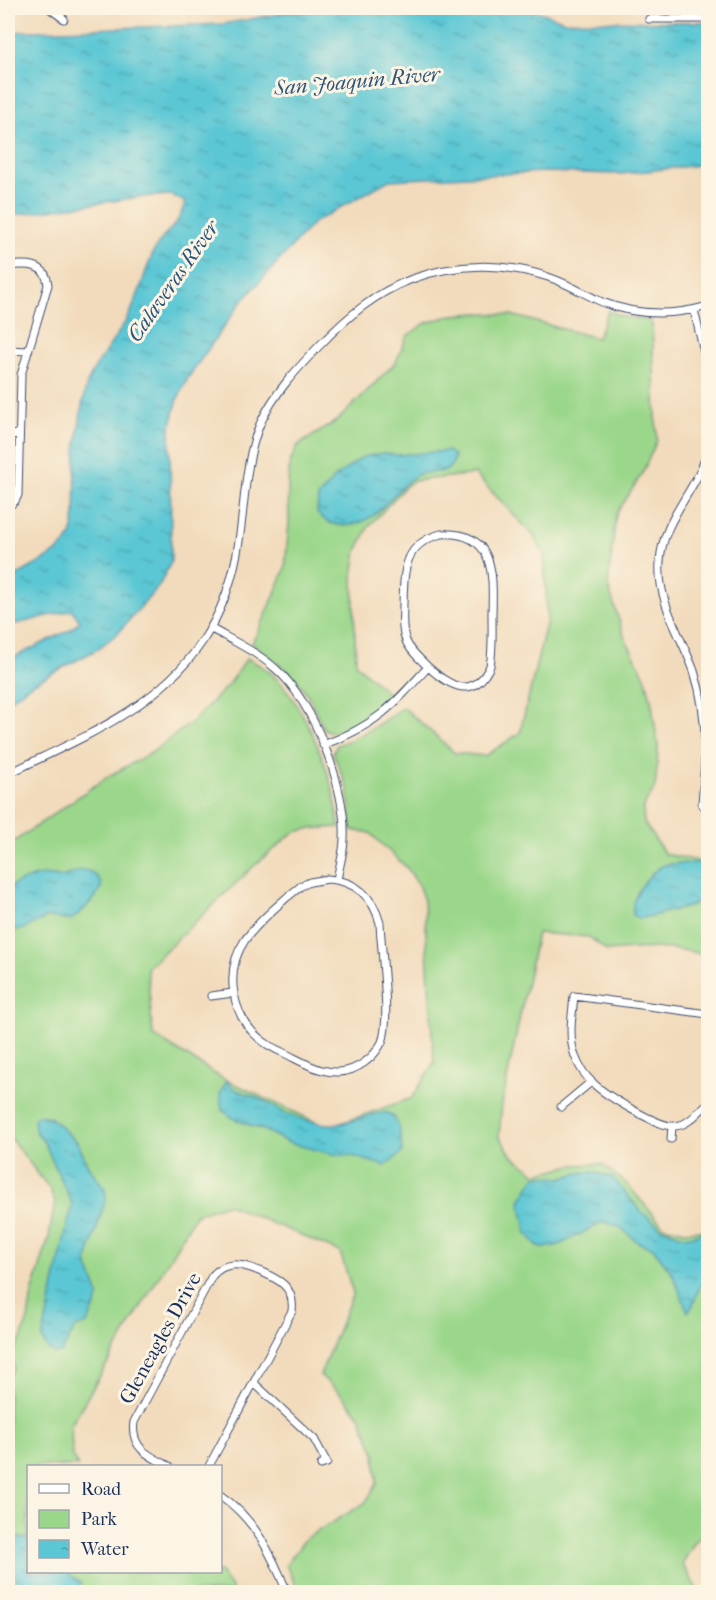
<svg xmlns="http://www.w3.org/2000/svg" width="716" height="1600" viewBox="0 0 716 1600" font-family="'IM FELL French Canon',serif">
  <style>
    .green { fill: #9bd78b; stroke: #5b8374; stroke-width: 1.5 }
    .water { fill: url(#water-ripples); stroke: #3b7b99; stroke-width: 1.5 }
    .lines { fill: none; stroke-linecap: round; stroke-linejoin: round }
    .minor-casing { stroke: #3b496c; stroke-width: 9 }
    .minor { stroke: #fff; stroke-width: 7 }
    .labels { text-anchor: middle; stroke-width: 6; stroke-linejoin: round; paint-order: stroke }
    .street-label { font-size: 20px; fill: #1b2f5e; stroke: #fcf5e5 }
    .water-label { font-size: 21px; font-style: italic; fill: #2b557c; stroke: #fcf5e5 }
  </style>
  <defs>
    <pattern id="water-ripples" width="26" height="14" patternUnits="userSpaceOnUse" patternTransform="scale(1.5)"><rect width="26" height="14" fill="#5bc7d4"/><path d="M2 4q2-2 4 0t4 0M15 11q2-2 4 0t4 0" fill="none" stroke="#4aa2af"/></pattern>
  </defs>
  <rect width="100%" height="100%" fill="#fcf5e5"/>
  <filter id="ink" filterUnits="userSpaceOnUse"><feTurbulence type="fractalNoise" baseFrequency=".0167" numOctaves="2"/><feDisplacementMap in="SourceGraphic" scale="12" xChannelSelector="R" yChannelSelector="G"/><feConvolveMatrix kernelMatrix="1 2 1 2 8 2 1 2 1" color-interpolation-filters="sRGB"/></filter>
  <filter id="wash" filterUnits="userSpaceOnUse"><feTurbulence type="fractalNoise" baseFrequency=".008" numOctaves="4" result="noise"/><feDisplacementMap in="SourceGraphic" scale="24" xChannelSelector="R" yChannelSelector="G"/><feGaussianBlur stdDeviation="1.35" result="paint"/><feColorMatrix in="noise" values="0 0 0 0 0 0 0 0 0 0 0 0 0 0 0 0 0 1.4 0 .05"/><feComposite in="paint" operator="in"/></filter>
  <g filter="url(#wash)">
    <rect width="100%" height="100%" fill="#f2dbbc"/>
    <path class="green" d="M 608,311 L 624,317 L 648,320 L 652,324 L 657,440 L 642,474 L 616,514 L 608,586 L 624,636 L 645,676 L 651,699 L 658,746 L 657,768 L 655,787 L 643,808 L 644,823 L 665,854 L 703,862 L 708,859 L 708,956 C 676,945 640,948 607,951 L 589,937 L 537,933 L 502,1104 L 499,1136 L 512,1156 L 537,1174 L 572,1165 L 602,1164 L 626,1183 L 663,1226 L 685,1231 L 704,1230 L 708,1217 L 708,1529 L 695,1542 L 682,1564 L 699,1592 L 299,1592 L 286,1565 L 306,1538 L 365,1503 L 377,1484 L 375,1453 L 360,1416 L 339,1392 L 320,1375 L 353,1293 L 340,1252 L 227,1204 L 196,1214 L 85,1401 L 71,1425 L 72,1455 L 78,1466 L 28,1466 L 28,1572 L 220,1572 L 234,1592 L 13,1592 L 8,1588 L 8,1377 L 14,1368 L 11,1356 L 21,1339 L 28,1319 L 32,1294 L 49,1237 L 55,1202 L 49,1188 L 8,1135 L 8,846 L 107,777 L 151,753 L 192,722 L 227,686 L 247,658 C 255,663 264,667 271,673 C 307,706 335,779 339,827 L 307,829 L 293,833 L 255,865 L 147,968 L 153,1035 L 220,1077 L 322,1125 L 335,1125 L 412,1098 L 434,1063 L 424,901 L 418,884 L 407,868 L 370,833 L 352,830 L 348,789 L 333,753 L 337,745 C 362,737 382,722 403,707 L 455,753 L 485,756 L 520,733 L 547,620 L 544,554 L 533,535 L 475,474 L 413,481 L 404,488 L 369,526 L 357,551 L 353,576 L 356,664 L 391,696 C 374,713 357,726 333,733 L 324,729 L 309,697 L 294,676 L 252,643 L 266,615 L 285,569 L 289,523 L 288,482 L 290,463 L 297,446 L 338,420 L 396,362 L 407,336 L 426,323 L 453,315 L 479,313 L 511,315 L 597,338 Z"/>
    <path class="water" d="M 344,8 L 529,8 L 565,21 L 708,22 L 708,164 L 620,174 L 544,172 L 389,180 L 313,223 L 239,305 L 188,378 L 178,398 L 170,429 L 171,562 L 159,586 L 117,634 L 96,650 L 32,684 L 8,701 L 8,660 L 70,630 L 80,621 L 72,610 L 8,626 L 8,579 L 13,578 C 31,566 56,557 69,539 C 79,525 74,472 76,453 C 77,438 83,393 88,381 C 99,357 117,338 129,315 C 140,295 144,272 154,251 C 164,231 179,228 185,202 L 171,195 L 141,197 L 8,216 L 8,32 L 223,24 L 289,12 Z
      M 448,451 L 454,455 L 453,463 L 447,470 C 437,474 424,470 415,476 C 392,491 380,521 350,525 C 335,527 327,523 317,513 L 318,497 L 334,478 L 363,457 L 383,453 L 396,455 Z
      M 708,862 L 708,897 L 688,907 L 639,919 L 633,915 C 633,910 632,905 634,900 C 640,887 654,865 670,864 C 683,862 695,865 708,862 Z
      M 83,870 C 93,871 101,878 101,887 C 99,895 77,918 70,920 C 61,921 55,916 47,918 C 28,924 31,931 8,930 L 8,887 L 32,877 L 43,875 L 61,877 Z
      M 227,1080 C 231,1091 248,1094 258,1098 C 268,1102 277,1109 287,1114 C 301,1120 321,1125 337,1124 C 349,1124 382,1108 390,1114 C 401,1121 401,1142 402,1153 L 385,1166 L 353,1156 L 333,1154 L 289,1143 L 266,1131 L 236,1120 L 222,1110 L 220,1093 Z
      M 38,1115 L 50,1117 L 78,1143 L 88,1166 L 105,1189 L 106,1198 L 87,1260 C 88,1273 99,1288 98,1297 C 97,1306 90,1316 87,1324 L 75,1328 L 61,1353 L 55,1354 L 48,1349 L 42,1339 L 72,1204 L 45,1144 L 35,1130 L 34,1119 Z
      M 583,1172 L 594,1172 L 613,1178 L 640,1210 L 661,1228 L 686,1237 L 701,1233 L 708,1234 L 708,1279 L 701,1284 L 691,1309 L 688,1312 L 672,1273 L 653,1248 L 639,1243 L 618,1226 L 603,1222 L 559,1245 L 544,1248 L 537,1245 L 527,1234 L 520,1201 L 535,1177 L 545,1176 L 561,1178 Z
      M 8,1536 L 28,1539 L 28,1572 L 66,1572 L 81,1583 L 80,1588 C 70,1593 42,1596 32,1590 C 23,1585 17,1578 8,1573 Z"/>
  </g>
  <g filter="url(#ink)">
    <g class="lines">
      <g class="minor-casing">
        <path id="minor" d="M 49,8 L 64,19
          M 649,19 L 708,19
          M 8,266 C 25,264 46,262 48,285 L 21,375 L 18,495 L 15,501 L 8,507
          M 694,310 L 708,369
          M 8,350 L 28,351
          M 8,435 L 19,434
          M 708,450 C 697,491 662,519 660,562 C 657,602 681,635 694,671 C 705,705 707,740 704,776 L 708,776
          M 441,534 C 496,531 493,575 492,614 C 492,631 493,649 490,666 C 473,702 448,685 427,666 C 419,658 410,651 406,641 C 401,629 403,616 403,604 C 404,571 403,544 441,534 Z
          M 210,628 C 233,641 257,652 276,669 C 314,702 347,790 344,839 C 344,852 339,867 337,880
          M 323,745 C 375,726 392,707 428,667
          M 8,774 C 78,739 156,710 202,642 C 222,612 234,576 239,541 C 245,502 245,460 260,424 C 274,393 297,369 320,345 C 347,317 375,293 412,279 C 455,263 504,262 548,277 C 567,283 584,294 602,302 C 637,316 672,316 708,306
          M 702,805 L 704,776
          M 328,879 C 356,881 373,897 380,923 C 381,950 391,1020 382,1042 C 374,1058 357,1071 339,1072 C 319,1073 301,1061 284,1053 C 275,1049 267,1045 260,1039 C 231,1015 224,971 245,940 C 258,922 284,899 301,886 L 310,882 Z
          M 211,996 L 233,993
          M 708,1014 L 574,996 C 572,1017 568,1037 575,1056 C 579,1067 585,1076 593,1083 C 605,1095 659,1128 675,1126 C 689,1125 698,1112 708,1103
          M 561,1107 L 591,1082
          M 671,1139 L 672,1126
          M 254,1383 L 314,1439 L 327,1463 L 321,1465
          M 169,1466 C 149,1456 130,1448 134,1422 L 212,1276 C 226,1260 241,1264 259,1271 C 279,1279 295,1287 292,1311 L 209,1466
          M 220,1495 C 255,1519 272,1555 287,1592"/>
      </g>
      <use href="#minor" class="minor"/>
    </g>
  </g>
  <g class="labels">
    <g class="street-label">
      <text transform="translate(160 1338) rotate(-61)" y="7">Gleneagles Drive</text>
    </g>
    <g class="water-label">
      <text transform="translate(357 81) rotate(-5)" y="7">San Joaquin River</text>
      <text transform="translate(173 281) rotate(-55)" y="7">Calaveras River</text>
    </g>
  </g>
  <rect width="716" height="1600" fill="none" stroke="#fcf5e5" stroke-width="30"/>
  <rect x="27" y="1465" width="195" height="108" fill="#fcf5e5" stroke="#a2a6af" stroke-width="1.5"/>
  <rect x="39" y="1484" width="30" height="9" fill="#ffffff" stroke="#a2a6af" stroke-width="1.5"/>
  <text x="81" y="1495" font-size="18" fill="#1b2f5e">Road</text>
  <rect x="39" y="1510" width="30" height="18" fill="#9bd78b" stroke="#a2a6af" stroke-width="1.5"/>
  <text x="81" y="1525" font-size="18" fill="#1b2f5e">Park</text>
  <rect x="39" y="1540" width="30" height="18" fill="url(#water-ripples)" stroke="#a2a6af" stroke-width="1.5"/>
  <text x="81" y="1555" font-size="18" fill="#1b2f5e">Water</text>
</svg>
